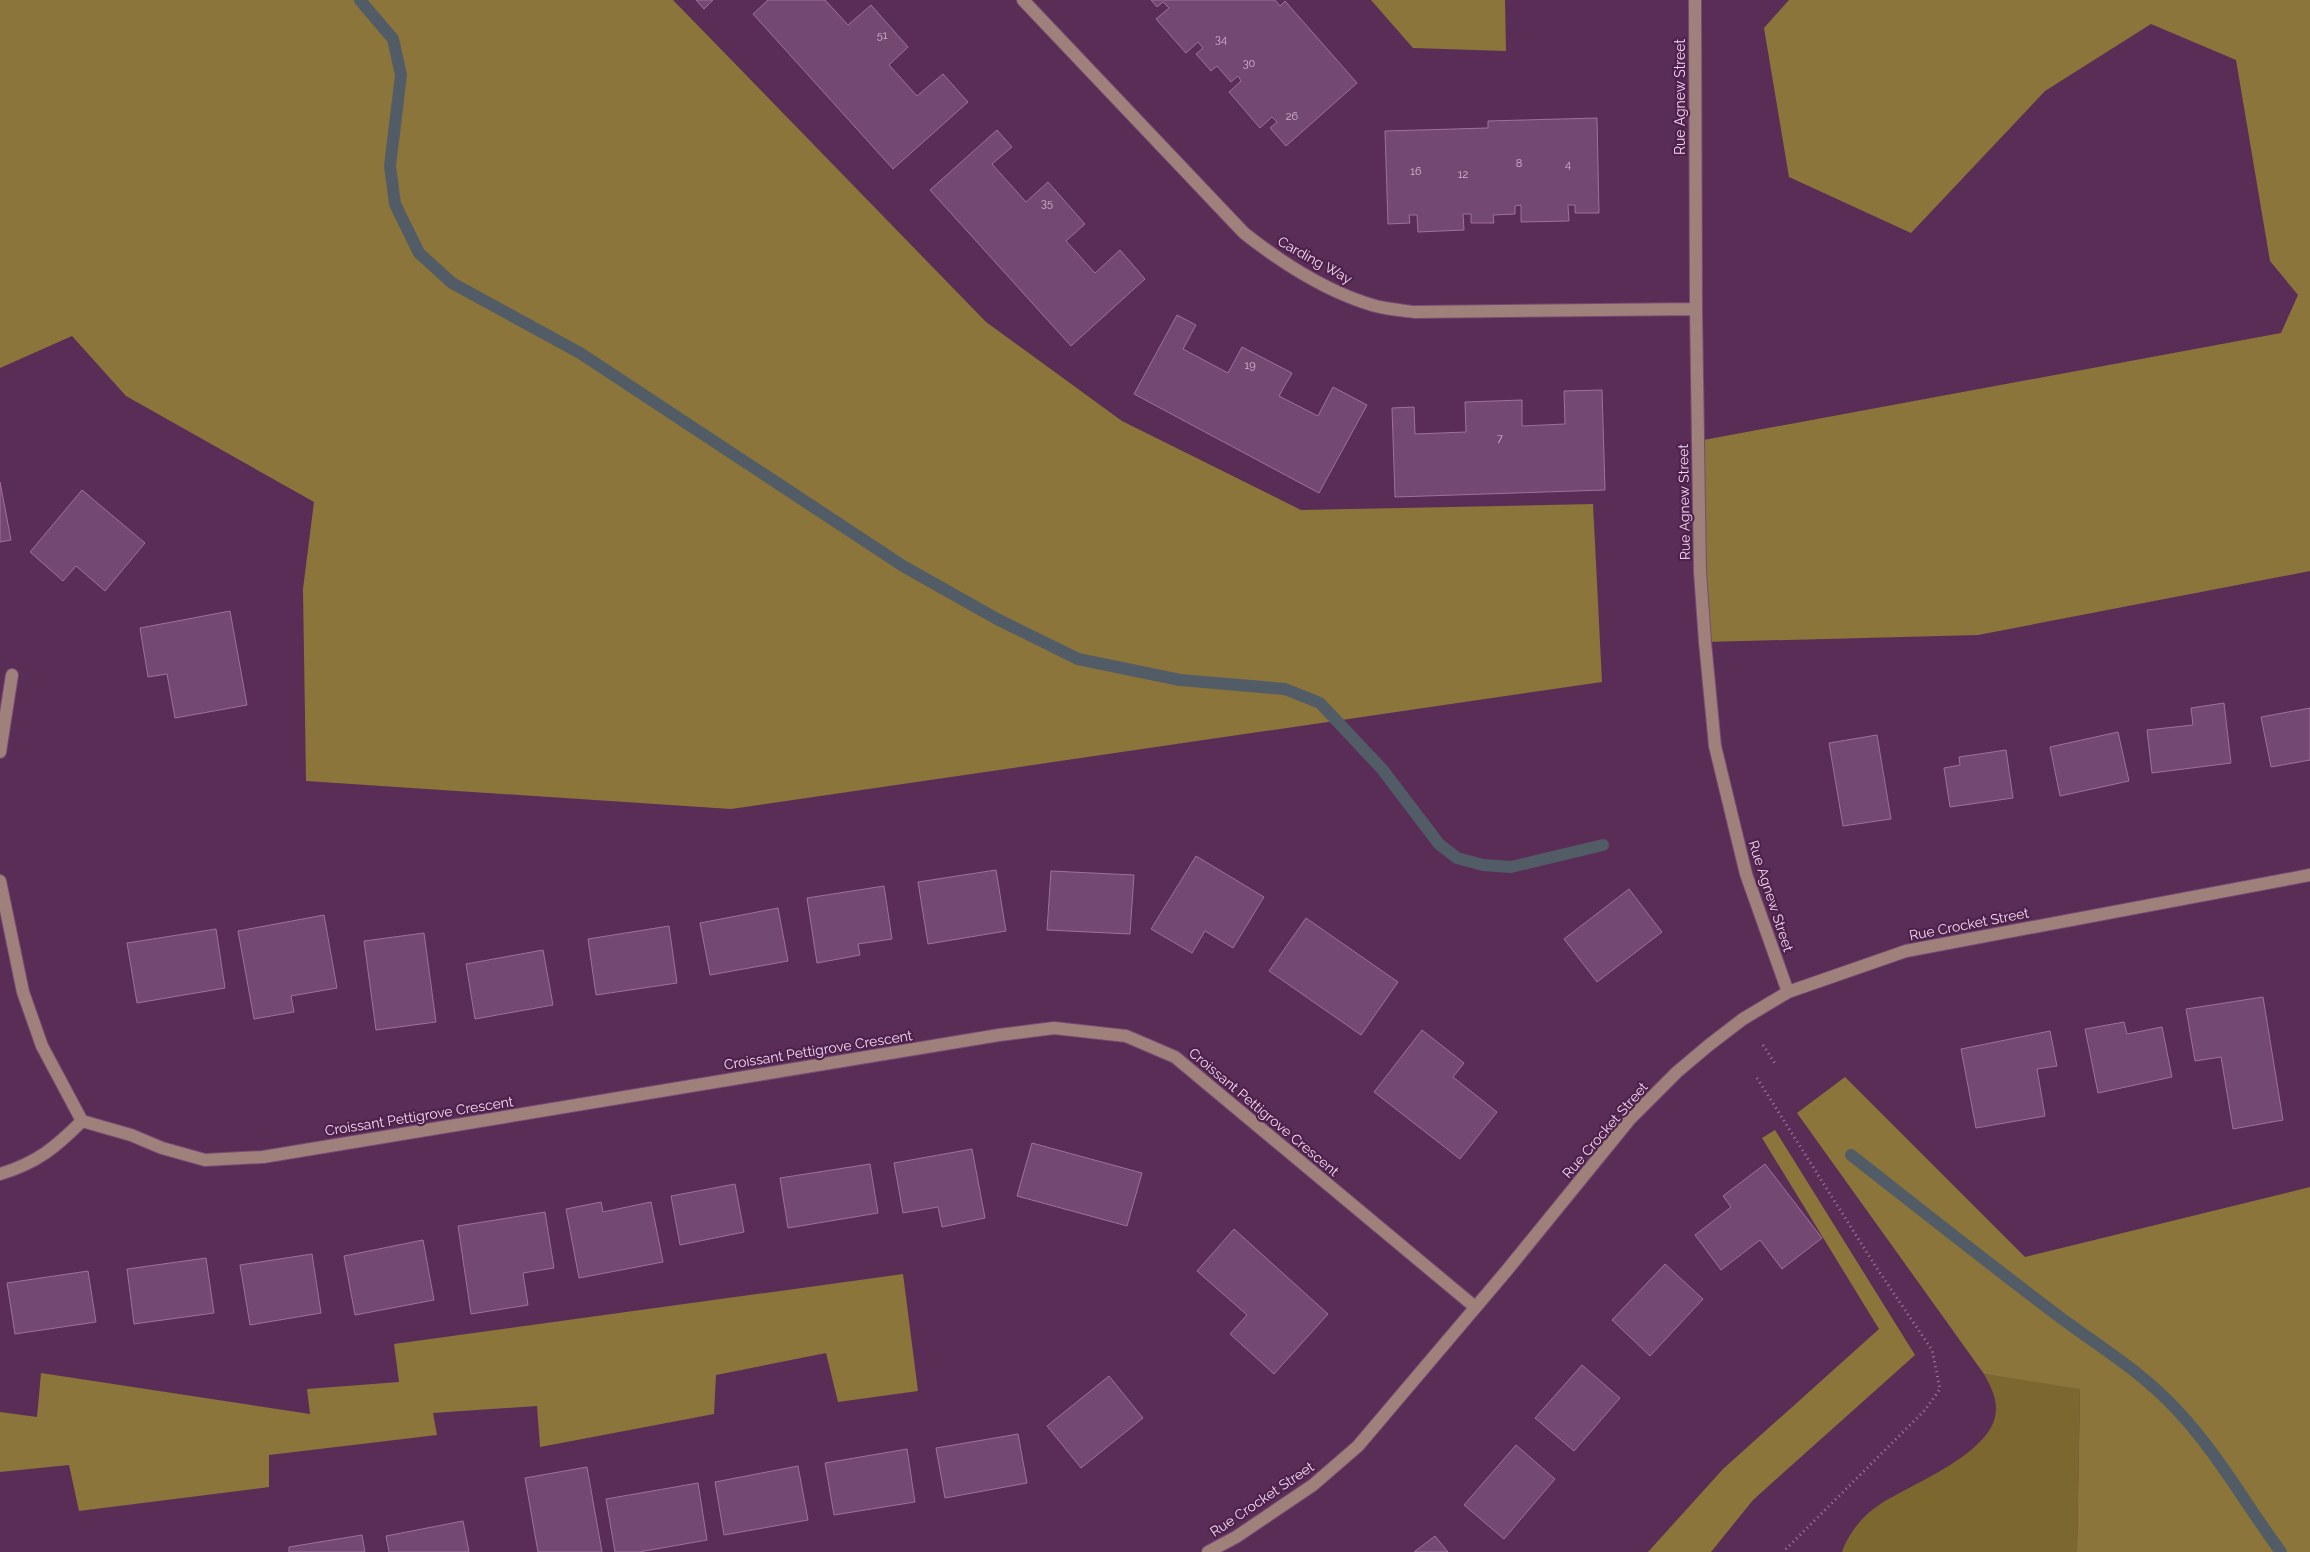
<svg xmlns="http://www.w3.org/2000/svg" width="2310" height="1552" viewBox="0 0 2310 1552" font-family="Raleway,sans-serif">
  <style>
    .green { fill: #7c672f }
    .forest { fill: #8b753a }
    .lines { fill: none; stroke-linecap: round; stroke-linejoin: round }
    .stream { stroke: #525c67; stroke-width: 12 }
    .building { fill: #744971; stroke: #a16f9d }
    .minor-casing { stroke: #764c73; stroke-width: 14 }
    .path { stroke: #a27d9f; stroke-width: 3; stroke-dasharray: 1 4; stroke-linecap: butt }
    .minor { stroke: #a0807b; stroke-width: 12 }
    .labels { text-anchor: middle; stroke-width: 4.5; stroke-linejoin: round; paint-order: stroke }
    .number-label { font-size: 11px; fill: #d3b4d0 }
    .street-label { font-size: 14px; fill: #f3d7f0; stroke: #4e224c }
  </style>
  <rect width="100%" height="100%" fill="#5a2d57"/>
  <path class="green" d="M 1984,1374 L 2080,1388 L 2077,1552 L 1842,1552 C 1848,1534 1863,1515 1879,1505 C 1910,1484 1996,1453 1996,1409 C 1996,1396 1990,1385 1984,1374 Z"/>
  <path class="forest" d="M 0,0 L 673,0 L 986,322 L 1122,421 L 1301,510 L 1593,504 L 1602,682 L 731,809 L 306,781 L 303,589 L 314,502 L 126,396 L 72,336 L 0,368 Z
    M 1371,0 L 1505,0 L 1506,51 L 1413,48 Z
    M 1789,0 L 2310,0 L 2310,571 L 1978,635 L 1705,642 L 1698,441 L 2281,333 L 2298,295 L 2270,261 L 2236,60 L 2151,24 L 2045,91 L 1911,233 L 1789,177 L 1764,28 Z
    M 1845,1077 L 2025,1257 L 2310,1187 L 2310,1552 L 2077,1552 L 2080,1389 L 1984,1374 L 1797,1113 Z
    M 1775,1130 L 1915,1355 L 1753,1500 L 1711,1552 L 1648,1552 L 1723,1469 L 1879,1329 L 1762,1138 Z
    M 903,1274 L 918,1391 L 838,1402 L 826,1353 L 716,1375 L 714,1414 L 540,1447 L 537,1406 L 433,1413 L 437,1435 L 269,1455 L 269,1487 L 79,1511 L 69,1465 L 0,1472 L 0,1412 L 37,1417 L 41,1373 L 310,1414 L 307,1389 L 399,1382 L 394,1344 Z"/>
  <g class="lines">
    <path class="stream" d="M 360,0 L 393,39 L 401,75 L 390,166 L 395,204 L 419,253 L 452,283 L 580,353 L 903,566 L 997,619 L 1078,659 L 1180,680 L 1285,689 L 1320,703 L 1382,769 L 1439,844 L 1457,858 L 1483,865 L 1511,867 L 1603,845
      M 1851,1155 C 1920,1209 1988,1263 2057,1315 C 2098,1346 2141,1371 2176,1409 C 2217,1452 2246,1505 2281,1552"/>
  </g>
  <path class="building" d="M 696,0 L 713,0 L 704,9 Z
    M 768,0 L 825,0 L 848,25 L 871,5 L 908,47 L 889,65 L 917,96 L 943,74 L 968,102 L 893,169 L 753,14 Z
    M 1151,0 L 1275,0 L 1280,6 L 1285,1 L 1357,83 L 1286,146 L 1270,128 L 1277,122 L 1272,117 L 1260,128 L 1229,92 L 1241,81 L 1238,76 L 1231,82 L 1217,66 L 1211,71 L 1196,54 L 1203,48 L 1198,42 L 1186,53 L 1156,19 L 1169,8 L 1163,2 L 1157,7 Z
    M 1597,118 L 1599,213 L 1575,213 L 1575,205 L 1568,205 L 1569,221 L 1521,222 L 1521,205 L 1515,206 L 1515,214 L 1493,215 L 1494,223 L 1471,223 L 1471,214 L 1463,214 L 1464,230 L 1418,232 L 1417,215 L 1409,215 L 1410,223 L 1388,224 L 1385,131 L 1488,128 L 1488,121 Z
    M 997,130 L 1012,147 L 992,164 L 1026,202 L 1048,182 L 1085,224 L 1066,241 L 1095,273 L 1120,250 L 1145,279 L 1071,346 L 930,190 Z
    M 1177,315 L 1196,325 L 1183,349 L 1228,373 L 1242,347 L 1292,373 L 1279,396 L 1318,416 L 1333,387 L 1367,405 L 1319,493 L 1134,394 Z
    M 1602,390 L 1605,490 L 1395,497 L 1392,408 L 1414,407 L 1415,434 L 1466,432 L 1465,402 L 1522,400 L 1522,426 L 1565,424 L 1564,391 Z
    M 0,482 L 11,540 L 0,542 Z
    M 82,490 L 145,543 L 105,591 L 76,566 L 63,581 L 30,552 Z
    M 230,611 L 247,705 L 175,718 L 167,674 L 148,677 L 140,628 Z
    M 2224,703 L 2231,763 L 2152,773 L 2147,730 L 2193,725 L 2191,708 Z
    M 2310,708 L 2310,760 L 2271,767 L 2261,717 Z
    M 2118,732 L 2129,781 L 2060,796 L 2050,747 Z
    M 1877,735 L 1891,819 L 1843,826 L 1829,743 Z
    M 2006,750 L 2013,798 L 1950,807 L 1944,768 L 1960,765 L 1959,757 Z
    M 1196,856 L 1264,897 L 1233,948 L 1205,931 L 1192,953 L 1151,929 Z
    M 996,870 L 1006,931 L 928,944 L 918,882 Z
    M 1051,871 L 1134,875 L 1130,934 L 1047,930 Z
    M 884,886 L 892,939 L 858,944 L 860,955 L 817,963 L 807,898 Z
    M 1629,889 L 1662,932 L 1597,982 L 1564,939 Z
    M 778,908 L 788,961 L 710,975 L 700,923 Z
    M 324,915 L 337,988 L 291,996 L 294,1012 L 254,1019 L 238,931 Z
    M 1306,918 L 1398,982 L 1361,1035 L 1269,971 Z
    M 669,926 L 677,983 L 596,995 L 588,939 Z
    M 216,929 L 225,988 L 137,1003 L 127,943 Z
    M 424,933 L 436,1022 L 376,1030 L 364,941 Z
    M 543,950 L 553,1005 L 475,1019 L 466,964 Z
    M 2263,997 L 2283,1120 L 2233,1129 L 2221,1057 L 2195,1061 L 2186,1009 Z
    M 2124,1022 L 2127,1034 L 2162,1027 L 2172,1077 L 2098,1093 L 2085,1029 Z
    M 1422,1030 L 1464,1063 L 1453,1077 L 1497,1112 L 1460,1159 L 1374,1092 Z
    M 2050,1031 L 2057,1066 L 2037,1069 L 2045,1116 L 1976,1128 L 1961,1049 Z
    M 1032,1143 L 1142,1173 L 1127,1226 L 1017,1196 Z
    M 972,1149 L 985,1218 L 942,1227 L 938,1207 L 903,1213 L 894,1163 Z
    M 870,1164 L 878,1213 L 788,1228 L 780,1178 Z
    M 1765,1164 L 1822,1238 L 1782,1269 L 1760,1240 L 1721,1270 L 1695,1235 L 1731,1207 L 1723,1196 Z
    M 735,1184 L 744,1232 L 680,1245 L 671,1196 Z
    M 601,1202 L 603,1212 L 651,1202 L 663,1262 L 579,1278 L 566,1209 Z
    M 545,1212 L 554,1268 L 523,1273 L 528,1305 L 471,1314 L 458,1226 Z
    M 1234,1229 L 1328,1314 L 1274,1374 L 1230,1334 L 1247,1315 L 1197,1271 Z
    M 423,1240 L 434,1300 L 355,1315 L 344,1256 Z
    M 312,1254 L 321,1313 L 250,1325 L 240,1265 Z
    M 206,1258 L 214,1313 L 134,1324 L 127,1269 Z
    M 1665,1264 L 1703,1299 L 1650,1356 L 1612,1320 Z
    M 88,1271 L 96,1322 L 15,1334 L 7,1283 Z
    M 1582,1365 L 1620,1398 L 1574,1451 L 1535,1418 Z
    M 1109,1376 L 1143,1418 L 1081,1468 L 1047,1426 Z
    M 1018,1434 L 1027,1483 L 945,1498 L 936,1448 Z
    M 1516,1445 L 1555,1479 L 1504,1539 L 1464,1505 Z
    M 907,1449 L 915,1502 L 834,1515 L 825,1463 Z
    M 798,1466 L 808,1520 L 724,1535 L 715,1482 Z
    M 587,1467 L 602,1552 L 538,1552 L 525,1478 Z
    M 698,1483 L 707,1540 L 639,1552 L 615,1552 L 606,1499 Z
    M 463,1521 L 469,1552 L 389,1552 L 386,1536 Z
    M 362,1535 L 365,1552 L 289,1552 L 289,1547 Z
    M 1435,1536 L 1448,1552 L 1414,1552 Z"/>
  <g class="lines">
    <g class="minor-casing">
      <path id="minor" d="M 1023,0 L 1244,233 C 1282,263 1325,291 1372,305 C 1385,309 1400,310 1414,312 L 1696,309
        M 1695,0 L 1696,309 L 1700,572 L 1705,642 L 1715,746 L 1746,874 L 1788,992
        M 0,752 L 12,675
        M 0,881 L 23,992 L 42,1046 L 82,1121
        M 82,1121 L 131,1135 L 162,1148 L 205,1160 L 263,1157 L 999,1035 L 1054,1028 L 1126,1036 L 1175,1057 L 1475,1307
        M 0,1174 C 37,1163 56,1147 82,1121
        M 1208,1552 L 1236,1537 L 1313,1485 L 1358,1446 L 1508,1269 L 1630,1119 L 1677,1072 L 1709,1045 L 1743,1019 L 1788,992 L 1906,951 L 2310,875"/>
    </g>
    <path class="path" d="M 1763,1045 L 1776,1065
      M 1757,1078 L 1876,1267 L 1932,1350 L 1940,1389 L 1925,1410 L 1783,1552"/>
    <use href="#minor" class="minor"/>
  </g>
  <g class="labels">
    <g class="number-label">
      <text x="882" y="39">51</text>
      <text x="1221" y="43">34</text>
      <text x="1249" y="67">30</text>
      <text x="1292" y="120">26</text>
      <text x="1519" y="167">8</text>
      <text x="1568" y="168">4</text>
      <text x="1416" y="175">16</text>
      <text x="1463" y="178">12</text>
      <text x="1047" y="207">35</text>
      <text x="1250" y="369">19</text>
      <text x="1500" y="442">7</text>
    </g>
    <g class="street-label">
      <text transform="translate(1680 97) rotate(-90)" y="5">Rue Agnew Street</text>
      <text transform="translate(1315 260) rotate(29)" y="5">Carding Way</text>
      <text transform="translate(1684 502) rotate(-91)" y="5">Rue Agnew Street</text>
      <text transform="translate(1771 896) rotate(72)" y="5">Rue Agnew Street</text>
      <text transform="translate(1969 924) rotate(-11)" y="5">Rue Crocket Street</text>
      <text transform="translate(818 1050) rotate(-9)" y="5">Croissant Pettigrove Crescent</text>
      <text transform="translate(1264 1112) rotate(40)" y="5">Croissant Pettigrove Crescent</text>
      <text transform="translate(419 1116) rotate(-9)" y="5">Croissant Pettigrove Crescent</text>
      <text transform="translate(1605 1130) rotate(-49)" y="5">Rue Crocket Street</text>
      <text transform="translate(1262 1499) rotate(-34)" y="5">Rue Crocket Street</text>
    </g>
  </g>
</svg>
